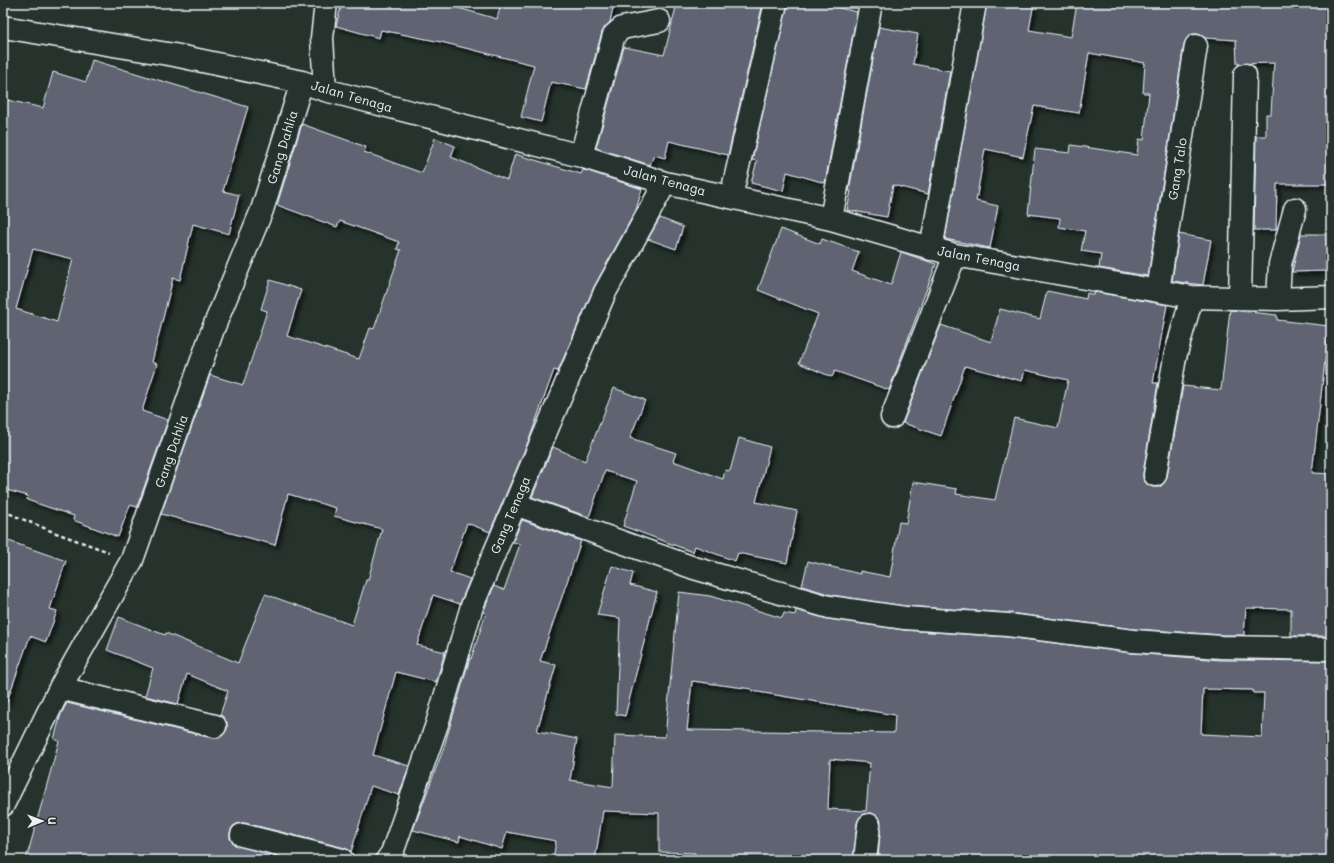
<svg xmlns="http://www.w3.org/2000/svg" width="1334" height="863" viewBox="0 0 1334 863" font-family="Mali,sans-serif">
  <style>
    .building { fill: #5f6472; stroke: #e8f1f8; fill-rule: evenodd; filter: url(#shadow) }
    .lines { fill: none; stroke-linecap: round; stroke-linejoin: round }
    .minor-casing { stroke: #e8f1f8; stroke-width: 25 }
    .path { stroke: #e8f1f8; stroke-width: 2.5; stroke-dasharray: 4 3; stroke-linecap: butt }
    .minor { stroke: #26332d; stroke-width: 22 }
    .labels { text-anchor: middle; stroke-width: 3; stroke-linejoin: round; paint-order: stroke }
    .street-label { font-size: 13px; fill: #e8f1f8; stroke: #26332d }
  </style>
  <defs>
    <filter id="shadow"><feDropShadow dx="3.5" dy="3.5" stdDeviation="2" flood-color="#0009"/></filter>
  </defs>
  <rect width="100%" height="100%" fill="#26332d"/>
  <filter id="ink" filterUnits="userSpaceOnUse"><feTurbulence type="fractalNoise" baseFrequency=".025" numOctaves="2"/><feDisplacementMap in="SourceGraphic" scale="8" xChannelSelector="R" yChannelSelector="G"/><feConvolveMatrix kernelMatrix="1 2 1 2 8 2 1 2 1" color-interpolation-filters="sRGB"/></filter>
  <g filter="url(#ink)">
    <path class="building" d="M 342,3 L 441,3 L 497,19 L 501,3 L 614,3 L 610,22 L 602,32 L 586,89 L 551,82 L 541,122 L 521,117 L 534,65 L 441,42 L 381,30 L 379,38 L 336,26 Z
      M 677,3 L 763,3 L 728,155 L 669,141 L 665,158 L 654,155 L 650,165 L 596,148 L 624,47 L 664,55 Z
      M 788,3 L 826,3 L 826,5 L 857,12 L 825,183 L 787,172 L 783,191 L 751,183 L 757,161 L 752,160 Z
      M 987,3 L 1034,3 L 1029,30 L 1071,37 L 1077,3 L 1327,3 L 1327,37 L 1331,37 L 1331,184 L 1277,184 L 1276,230 L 1254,230 L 1256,136 L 1266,136 L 1266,114 L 1271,114 L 1274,63 L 1237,64 L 1236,40 L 1205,38 L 1198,34 L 1192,34 L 1187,38 L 1184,44 L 1148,276 L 1099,268 L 1101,254 L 1081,251 L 1085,231 L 1059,227 L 1060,218 L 1028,214 L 1035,149 L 1070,153 L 1071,145 L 1137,155 L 1139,139 L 1144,140 L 1149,93 L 1143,93 L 1145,63 L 1089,53 L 1079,113 L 1034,106 L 1023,157 L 985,149 L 976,201 L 998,206 L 990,248 L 945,239 Z
      M 879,27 L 918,34 L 913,64 L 950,71 L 928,194 L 893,185 L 887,217 L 847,210 L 851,191 L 849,191 Z
      M 92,60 L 248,107 L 223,191 L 239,195 L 229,234 L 193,224 L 180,280 L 173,278 L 152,362 L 157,364 L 142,411 L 168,420 L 137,507 L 130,505 L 118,537 L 73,520 L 74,516 L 27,500 L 28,496 L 3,489 L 3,99 L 43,108 L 53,72 L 86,82 ZM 33,249 L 73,259 L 57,322 L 16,309 Z
      M 302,124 L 366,147 L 364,152 L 422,173 L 435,138 L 455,146 L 451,157 L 507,180 L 515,154 L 581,174 L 583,170 L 588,171 L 642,189 L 636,210 L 594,287 L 558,371 L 554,370 L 530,437 L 490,532 L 467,523 L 450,572 L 470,579 L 460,604 L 433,595 L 417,645 L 445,652 L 436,682 L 396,672 L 373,755 L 409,766 L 399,795 L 371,786 L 351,852 L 345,848 L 245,823 L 239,823 L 233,826 L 230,832 L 230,839 L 234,844 L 290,860 L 26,860 L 59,741 L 54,739 L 61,714 L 67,703 L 212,738 L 219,738 L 224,734 L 227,729 L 227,722 L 220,715 L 228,691 L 187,674 L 178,704 L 145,696 L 153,668 L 107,650 L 119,617 L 165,635 L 166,633 L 238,663 L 265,594 L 352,625 L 366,580 L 368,580 L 382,529 L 334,516 L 336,508 L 288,494 L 275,545 L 161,514 L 210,375 L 243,385 L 267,311 L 261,309 L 270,280 L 301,290 L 287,336 L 359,359 L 370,328 L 374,329 L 401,250 L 397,249 L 399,242 L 340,221 L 337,227 L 277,205 Z
      M 660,218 L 683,227 L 676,249 L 648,239 Z
      M 781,229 L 820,244 L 822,239 L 859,252 L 852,271 L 891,285 L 901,252 L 936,264 L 889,390 L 835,371 L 832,377 L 799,363 L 818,314 L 758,290 Z
      M 1179,234 L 1211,240 L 1203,285 L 1172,281 Z
      M 1301,234 L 1326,234 L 1327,271 L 1292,272 Z
      M 1047,291 L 1086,299 L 1087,293 L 1094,295 L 1095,292 L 1167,305 L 1153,383 L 1158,383 L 1143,473 L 1143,479 L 1147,484 L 1153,487 L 1160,487 L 1164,483 L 1167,477 L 1183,386 L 1221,390 L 1230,310 L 1277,315 L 1277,320 L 1329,326 L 1312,473 L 1331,474 L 1331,636 L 1291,636 L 1291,609 L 1246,608 L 1244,635 L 1222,635 L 1134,629 L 1009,613 L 906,606 L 832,595 L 802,586 L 808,561 L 860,574 L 860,571 L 890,577 L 899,522 L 906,523 L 913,482 L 957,489 L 956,494 L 995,500 L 1014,418 L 1058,428 L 1068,380 L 1025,370 L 1022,381 L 965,366 L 941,436 L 903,423 L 941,325 L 991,342 L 1000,309 L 1040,319 Z
      M 614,388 L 645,400 L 630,438 L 676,453 L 673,461 L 723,479 L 725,470 L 730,471 L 739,438 L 770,447 L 756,502 L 797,511 L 787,563 L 738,553 L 735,561 L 695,546 L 693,552 L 623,526 L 637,481 L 605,471 L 589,517 L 532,497 L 553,447 L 585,461 Z
      M 522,520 L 581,541 L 540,661 L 556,665 L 537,731 L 577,739 L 570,780 L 613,787 L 615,735 L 665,737 L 679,592 L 710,596 L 782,618 L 784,613 L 795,615 L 796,610 L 827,619 L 903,630 L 1007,637 L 1132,653 L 1221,660 L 1331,661 L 1331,860 L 878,860 L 881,820 L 876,815 L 870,813 L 864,814 L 859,818 L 857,823 L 853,860 L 695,860 L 695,853 L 659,852 L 659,813 L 603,811 L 595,860 L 553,860 L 556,841 L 507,832 L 502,849 L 460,836 L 459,842 L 413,830 L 443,750 L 470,658 L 471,659 L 486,613 L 483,612 L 484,610 L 494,586 L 504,590 L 520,544 L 513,542 ZM 692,681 L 752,689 L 752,691 L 895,715 L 894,733 L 687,730 ZM 1203,689 L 1253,690 L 1253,693 L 1264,693 L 1262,737 L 1201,734 ZM 830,759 L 870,763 L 866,811 L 828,809 Z
      M 3,539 L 66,561 L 50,609 L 57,611 L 46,642 L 30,636 L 6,704 L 3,704 Z
      M 612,566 L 633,573 L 630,585 L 657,592 L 625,716 L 616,714 L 620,618 L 597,615 Z"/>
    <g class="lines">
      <g class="minor-casing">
        <path id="minor" d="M 3,27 L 174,55 L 302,82 L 325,90 L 581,156 L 665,183 L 831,219 L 955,255 L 1192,297 L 1278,299 L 1331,297
          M 325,90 L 322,38 L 326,3
          M 581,156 L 614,35 L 622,28 L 659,21
          M 731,197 L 776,3
          M 831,219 L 871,3
          M 931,249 L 975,3
          M 1158,291 L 1196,46
          M 1240,298 L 1245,75
          M 1278,299 L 1280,264 L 1295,209
          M 892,417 L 955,255
          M 1155,475 L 1175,357 L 1192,297
          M 515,504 L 694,568 L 829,607 L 905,618 L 1008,625 L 1133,641 L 1221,647 L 1331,649
          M 60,688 L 215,726
          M 3,805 L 60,688 L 132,560 L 213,329 L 262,210 L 302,82
          M 242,835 L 342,860
          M 387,860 L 392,853 L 437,724 L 472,606 L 605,292 L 665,183
          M 865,860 L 869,825"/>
      </g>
      <path class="path" d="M 3,511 L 56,533 L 109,552"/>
      <use href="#minor" class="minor"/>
    </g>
  </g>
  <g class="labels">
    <g class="street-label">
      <text transform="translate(352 96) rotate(16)" y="5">Jalan Tenaga</text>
      <text transform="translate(282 147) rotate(-73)" y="5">Gang Dahlia</text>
      <text transform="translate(1177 169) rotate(-81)" y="5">Gang Talo</text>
      <text transform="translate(665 180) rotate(15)" y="5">Jalan Tenaga</text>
      <text transform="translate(979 258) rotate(11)" y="5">Jalan Tenaga</text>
      <text transform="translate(171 451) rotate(-71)" y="5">Gang Dahlia</text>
      <text transform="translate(510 515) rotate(-67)" y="5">Gang Tenaga</text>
    </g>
  </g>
  <rect width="1334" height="863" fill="none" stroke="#26332d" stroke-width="16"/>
  <rect x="8" y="8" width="1318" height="847" fill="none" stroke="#e8f1f8" stroke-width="1.5" filter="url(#ink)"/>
  <g transform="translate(42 821) rotate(89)" stroke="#26332d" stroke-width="3" paint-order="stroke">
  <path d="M0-3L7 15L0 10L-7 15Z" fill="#e8f1f8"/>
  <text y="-6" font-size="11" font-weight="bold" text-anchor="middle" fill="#e8f1f8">U</text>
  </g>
</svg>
